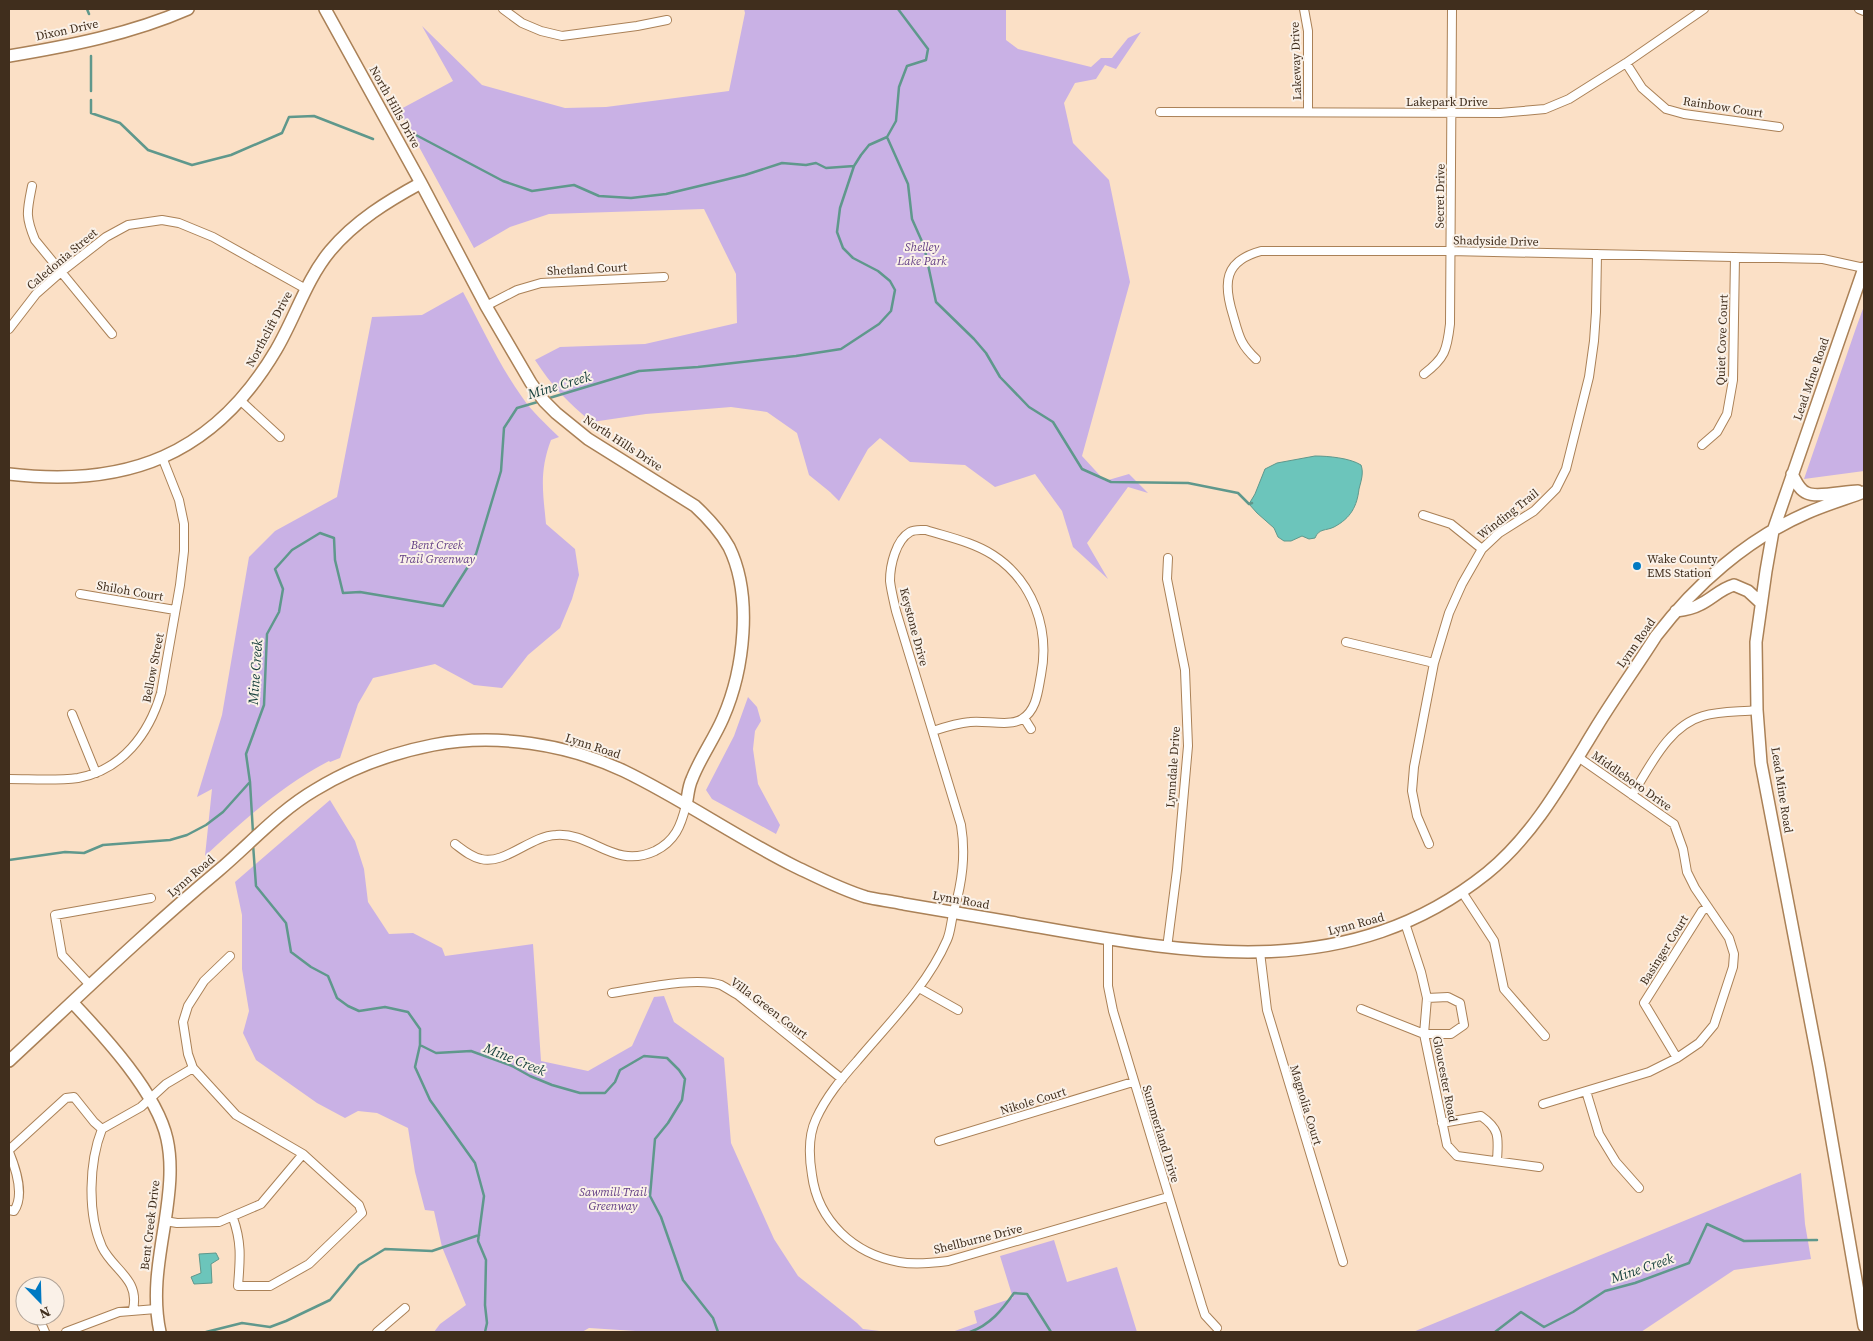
<svg xmlns="http://www.w3.org/2000/svg" width="1873" height="1341" viewBox="0 0 1873 1341" font-family="'Source Serif 4',serif">
  <style>
    .green { fill: #c9b1e5 }
    .water { fill: #6cc5bb; stroke: #5f988c }
    .lines { fill: none; stroke-linecap: round; stroke-linejoin: round }
    .stream { stroke: #5f988c; stroke-width: 2.5 }
    .street-casing { stroke: #aa8157; stroke-width: 10 }
    .secondary-casing { stroke: #aa8157; stroke-width: 14 }
    .street { stroke: #fff; stroke-width: 8 }
    .secondary { stroke: #fff; stroke-width: 11 }
    .poi-dot { fill: #0079c2; stroke: #faf1e8; stroke-width: 2 }
    .labels { text-anchor: middle; stroke-width: 4; stroke-linejoin: round; paint-order: stroke }
    .street-label { font-size: 12px; fill: #402e1d; stroke: #faf1e8 }
    .park-label { font-size: 12px; font-style: italic; fill: #633f85; stroke: #faf1e8 }
    .poi-label { font-size: 12px; fill: #402e1d; stroke: #faf1e8; text-anchor: start }
    .water-label { font-size: 14px; font-style: italic; fill: #153f3b; stroke: #faf1e8 }
  </style>
  <rect width="100%" height="100%" fill="#fbe0c6"/>
  <path class="green" d="M 744,9 L 1006,9 L 1006,40 L 1018,49 L 1091,67 L 1101,58 L 1112,58 L 1128,38 L 1141,32 L 1116,69 L 1105,65 L 1096,79 L 1075,83 L 1064,103 L 1073,143 L 1109,180 L 1130,282 L 1082,456 L 1105,481 L 1129,474 L 1148,493 L 1128,487 L 1087,543 L 1108,579 L 1073,547 L 1062,511 L 1035,474 L 995,487 L 965,465 L 910,462 L 880,438 L 868,449 L 839,501 L 830,492 L 809,475 L 797,433 L 767,412 L 731,407 L 646,414 L 592,422 C 569,404 551,385 535,360 L 560,347 L 645,344 L 737,323 L 736,274 L 704,209 L 549,214 L 510,227 L 474,248 L 399,110 L 453,81 L 422,26 L 482,85 L 565,108 L 606,107 L 729,91 L 745,13 Z
    M 463,292 C 482,327 499,365 522,397 C 532,412 546,424 559,437 L 551,440 C 539,472 543,492 546,524 L 575,549 L 579,575 L 572,599 L 560,628 L 528,655 L 502,688 L 474,685 L 435,664 L 373,678 L 358,704 L 340,758 L 330,762 L 329,761 C 281,786 244,820 205,856 L 212,789 L 197,797 L 222,715 L 249,557 L 275,531 L 337,497 L 372,317 L 422,315 Z
    M 1864,306 L 1864,471 L 1804,479 L 1856,328 Z
    M 748,697 L 757,707 L 761,721 L 755,731 L 753,749 L 758,784 L 780,825 L 776,834 L 712,799 L 706,790 L 734,736 Z
    M 330,800 L 355,841 L 364,869 L 368,902 L 389,934 L 413,933 L 442,948 L 445,956 L 533,944 L 541,1061 L 588,1071 L 632,1046 L 654,997 L 664,996 L 674,1022 L 724,1058 L 731,1143 L 774,1239 L 798,1276 L 857,1323 L 863,1329 L 889,1332 L 651,1332 L 589,1328 L 582,1332 L 434,1332 L 440,1324 L 466,1305 L 442,1247 L 434,1211 L 425,1210 L 415,1172 L 408,1128 L 377,1113 L 358,1111 L 345,1118 L 317,1103 L 256,1060 L 243,1033 L 249,1011 L 242,969 L 242,915 L 235,882 Z
    M 1801,1173 L 1805,1224 L 1811,1259 L 1734,1270 L 1641,1332 L 1413,1332 Z
    M 1054,1240 L 1067,1282 L 1117,1267 L 1137,1332 L 952,1332 L 977,1323 L 974,1311 L 1013,1298 L 1000,1256 Z"/>
  <path class="water" d="M 1315,456 C 1328,456 1350,458 1361,465 C 1364,473 1361,481 1359,489 C 1357,506 1351,518 1334,527 C 1326,531 1319,528 1315,538 L 1309,539 L 1302,536 L 1291,541 L 1284,541 L 1278,537 L 1274,528 L 1257,513 L 1249,504 L 1255,494 L 1265,469 L 1277,463 Z
    M 216,1253 L 219,1259 L 211,1264 L 212,1283 L 194,1284 L 191,1277 L 201,1273 L 199,1254 Z"/>
  <g class="lines">
    <path class="stream" d="M 87,9 L 89,14
      M 91,56 L 91,91
      M 91,100 L 91,113 L 120,123 L 148,150 L 192,165 L 231,155 L 282,133 L 289,117 L 314,116 L 373,139
      M 416,135 L 503,181 L 532,191 L 574,185 L 599,196 L 631,198 L 666,194 L 745,175 L 782,163 L 806,165 L 816,163 L 826,168 L 854,166
      M 887,137 L 908,184 L 912,219 L 924,246 L 936,302 L 974,339 L 986,353 L 1000,377 L 1029,407 L 1053,422 L 1082,469 L 1111,482 L 1188,483 L 1238,493 L 1249,504 L 1252,503
      M 546,399 L 639,371 L 698,367 L 796,356 L 841,349 L 879,324 L 891,311 L 895,290 L 890,281 L 878,271 L 853,258 L 843,248 L 837,232 L 840,208 L 854,166 L 861,155 L 869,145 L 887,137 L 896,121 L 899,87 L 907,66 L 926,60 L 928,49 L 898,9
      M 253,833 L 250,782 L 246,754 L 264,705 L 267,634 L 279,612 L 283,589 L 275,569 L 292,550 L 320,533 L 334,538 L 335,560 L 343,593 L 360,592 L 443,606 L 476,554 L 501,471 L 504,428 L 517,408 L 541,401
      M 253,844 L 256,886 L 286,923 L 291,952 L 311,967 L 328,976 L 337,998 L 348,1006 L 359,1011 L 385,1007 L 408,1012 L 420,1029 L 420,1045 L 436,1053 L 471,1051 L 512,1066 L 530,1076 L 552,1085 L 580,1093 L 605,1093 L 615,1082 L 620,1070 L 644,1056 L 667,1058 L 679,1070 L 685,1079 L 682,1100 L 668,1123 L 655,1139 L 650,1196 L 661,1217 L 683,1280 L 713,1318 L 718,1332
      M 9,860 L 65,852 L 84,853 L 103,845 L 170,840 L 187,835 L 206,825 L 223,812 L 249,783
      M 420,1045 L 415,1067 L 430,1100 L 475,1163 L 484,1196 L 478,1241 L 486,1260 L 485,1305 L 487,1323 L 485,1332
      M 206,1332 L 242,1323 L 270,1327 L 286,1321 L 330,1300 L 359,1265 L 385,1249 L 432,1251 L 479,1235
      M 970,1332 C 990,1325 1002,1310 1014,1293 L 1027,1294 L 1051,1332
      M 1495,1332 L 1521,1312 L 1544,1327 L 1573,1312 L 1605,1291 L 1635,1283 L 1689,1263 L 1707,1224 L 1744,1241 L 1817,1240"/>
    <g class="street-casing">
      <path id="street" d="M 503,9 L 522,23 L 541,31 L 562,36 L 637,26 L 667,20
        M 1304,9 L 1308,31 L 1308,112
        M 1859,9 L 1864,11
        M 1626,63 L 1642,88 L 1666,109 L 1684,114 L 1779,127
        M 1160,112 L 1500,113 L 1545,109 L 1569,99 L 1626,63 L 1704,9
        M 32,186 C 27,211 25,216 35,240 L 112,334
        M 486,306 L 517,290 L 541,283 L 664,277
        M 9,329 L 36,294 L 61,272 L 106,237 L 128,225 L 162,220 L 179,223 L 213,237 L 306,289
        M 1256,359 C 1240,344 1239,336 1233,315 C 1223,283 1224,261 1261,251 L 1450,251 L 1823,259 L 1864,268
        M 1424,374 C 1445,358 1447,350 1450,324 L 1452,9
        M 241,401 L 280,437
        M 1702,445 L 1717,432 L 1727,414 L 1733,380 L 1735,257
        M 1423,515 L 1451,524 L 1482,549
        M 80,594 L 175,610
        M 1346,642 L 1434,663
        M 72,714 L 96,773
        M 1024,718 L 1031,729
        M 933,731 C 945,727 957,723 970,722 C 985,720 1010,727 1022,719 C 1037,710 1038,690 1041,675 C 1050,629 1033,581 993,555 C 973,542 948,537 926,530 C 921,530 915,529 910,532 C 896,540 890,565 890,581 C 891,590 894,602 896,611 L 961,825 C 966,855 962,882 954,911 C 951,920 951,931 947,940 C 927,986 889,1023 857,1061 C 841,1079 826,1097 816,1119 C 808,1136 809,1157 812,1175 C 818,1221 854,1254 899,1262 C 915,1265 932,1263 948,1261 L 1168,1197
        M 1578,757 L 1674,824 L 1683,849 L 1687,872 L 1695,888 L 1729,938 L 1734,954 L 1733,967 L 1714,1025 L 1699,1043 L 1677,1058 L 1649,1072 L 1586,1091 L 1599,1134 L 1616,1162 L 1639,1188
        M 9,779 C 31,779 55,781 78,778 C 122,770 149,734 161,693 L 180,585 L 184,551 L 184,524 L 179,500 L 162,457
        M 1632,795 C 1650,767 1668,726 1703,716 C 1720,711 1740,712 1757,710
        M 455,844 C 463,850 471,857 481,859 C 505,865 530,836 556,835 C 592,832 614,870 655,851 C 675,841 681,826 686,805
        M 1429,844 L 1417,816 L 1412,791 L 1414,767 L 1434,663 L 1449,613 L 1462,584 L 1482,549 L 1499,533 L 1534,511 L 1556,489 L 1566,469 L 1589,377 L 1594,341 L 1596,312 L 1597,254
        M 1462,892 L 1494,941 L 1504,989 L 1545,1036
        M 1405,923 L 1421,972 L 1427,998 L 1424,1034 L 1447,1145 L 1457,1156 L 1539,1167
        M 1108,939 L 1108,986 L 1113,1011 L 1202,1306 L 1205,1315 L 1217,1328
        M 1167,948 L 1177,870 L 1188,746 L 1185,670 L 1167,579 L 1168,558
        M 1260,952 L 1267,1010 L 1343,1262
        M 230,956 L 204,981 L 188,1006 L 183,1022 L 188,1054 L 193,1068 L 236,1115 L 303,1154 L 359,1205 L 362,1213 L 309,1264 L 270,1286 L 238,1286 C 240,1260 242,1243 233,1218
        M 90,985 L 62,955 L 55,915 L 151,898
        M 919,988 L 958,1010
        M 612,993 C 640,989 696,976 721,985 C 727,988 732,992 738,995 L 842,1079
        M 1361,1009 L 1424,1034 L 1451,1034 L 1464,1025 L 1460,1003 L 1448,997 L 1427,998
        M 1677,1058 L 1644,1003 L 1702,911 L 1708,907
        M 1543,1104 L 1586,1091
        M 1442,1123 L 1481,1116 C 1501,1130 1498,1138 1497,1161
        M 939,1141 L 1133,1082
        M 9,1150 L 66,1098 L 74,1097 L 94,1122 L 102,1129
        M 9,1152 C 16,1169 25,1195 14,1211 L 9,1210
        M 165,1221 L 177,1223 L 219,1222 L 261,1204 L 303,1154
        M 133,1309 C 140,1279 113,1270 102,1247 C 87,1214 89,1162 102,1129 L 141,1107 L 166,1084 L 193,1068
        M 38,1316 L 45,1332
        M 66,1332 L 119,1312 L 156,1309
        M 377,1332 L 405,1308"/>
    </g>
    <g class="secondary-casing">
      <path id="secondary" d="M 325,9 L 421,183 L 486,306 L 531,383 L 544,401 L 556,413 L 588,439 L 695,506 C 708,518 720,531 729,547 C 753,596 744,670 723,718 C 714,739 700,758 692,779 C 688,787 688,797 686,805
        M 9,56 C 69,46 131,34 188,9
        M 1864,268 L 1773,531 L 1766,571 L 1756,642 L 1757,710 L 1761,763 L 1819,1066 L 1864,1326
        M 9,474 C 127,488 214,455 276,350 C 295,318 306,280 330,251 C 355,221 388,201 421,183
        M 1792,474 C 1796,481 1799,490 1807,493 C 1817,498 1845,491 1858,491
        M 1676,611 C 1684,610 1692,609 1699,605 C 1712,599 1720,589 1734,585 L 1748,591 L 1761,603
        M 72,1002 C 104,1036 157,1093 167,1139 C 173,1166 169,1195 165,1222 C 159,1259 152,1295 160,1332
        M 9,1061 C 78,997 146,931 218,871 C 250,844 279,811 315,790 C 351,768 392,753 433,745 C 496,733 567,744 624,771 C 682,799 736,837 794,866 C 817,877 842,890 866,897 C 878,900 892,901 904,904 C 939,910 975,916 1010,922 C 1177,951 1342,989 1487,873 C 1535,834 1565,778 1597,726 C 1616,695 1637,666 1656,636 C 1695,585 1747,539 1807,513 C 1825,505 1845,499 1864,492"/>
    </g>
    <use href="#street" class="street"/>
    <use href="#secondary" class="secondary"/>
  </g>
  <circle class="poi-dot" cx="1637" cy="566" r="5"/>
  <g class="labels">
    <g class="street-label">
      <text transform="translate(67 30) rotate(-12)" y="4">Dixon Drive</text>
      <text transform="translate(1296 61) rotate(-92)" y="4">Lakeway Drive</text>
      <text x="1447" y="106">Lakepark Drive</text>
      <text transform="translate(395 107) rotate(61)" y="4">North Hills Drive</text>
      <text transform="translate(1723 107) rotate(9)" y="4">Rainbow Court</text>
      <text transform="translate(1440 196) rotate(-89)" y="4">Secret Drive</text>
      <text transform="translate(1496 241) rotate(1)" y="4">Shadyside Drive</text>
      <text transform="translate(62 259) rotate(-40)" y="4">Caledonia Street</text>
      <text transform="translate(587 269) rotate(-3)" y="4">Shetland Court</text>
      <text transform="translate(269 329) rotate(-62)" y="4">Northclift Drive</text>
      <text transform="translate(1722 340) rotate(-88)" y="4">Quiet Cove Court</text>
      <text transform="translate(1811 379) rotate(-71)" y="4">Lead Mine Road</text>
      <text transform="translate(623 443) rotate(33)" y="4">North Hills Drive</text>
      <text transform="translate(1508 514) rotate(-38)" y="4">Winding Trail</text>
      <text transform="translate(130 591) rotate(10)" y="4">Shiloh Court</text>
      <text transform="translate(914 627) rotate(75)" y="4">Keystone Drive</text>
      <text transform="translate(1636 643) rotate(-55)" y="4">Lynn Road</text>
      <text transform="translate(153 668) rotate(-79)" y="4">Bellow Street</text>
      <text transform="translate(593 746) rotate(18)" y="4">Lynn Road</text>
      <text transform="translate(1173 767) rotate(-86)" y="4">Lynndale Drive</text>
      <text transform="translate(1632 781) rotate(35)" y="4">Middleboro Drive</text>
      <text transform="translate(1782 790) rotate(81)" y="4">Lead Mine Road</text>
      <text transform="translate(191 876) rotate(-41)" y="4">Lynn Road</text>
      <text transform="translate(961 900) rotate(10)" y="4">Lynn Road</text>
      <text transform="translate(1356 924) rotate(-15)" y="4">Lynn Road</text>
      <text transform="translate(1664 950) rotate(-58)" y="4">Basinger Court</text>
      <text transform="translate(769 1008) rotate(37)" y="4">Villa Green Court</text>
      <text transform="translate(1445 1079) rotate(79)" y="4">Gloucester Road</text>
      <text transform="translate(1033 1101) rotate(-17)" y="4">Nikole Court</text>
      <text transform="translate(1306 1105) rotate(73)" y="4">Magnolia Court</text>
      <text transform="translate(1161 1134) rotate(73)" y="4">Summerland Drive</text>
      <text transform="translate(150 1225) rotate(-83)" y="4">Bent Creek Drive</text>
      <text transform="translate(978 1239) rotate(-14)" y="4">Shellburne Drive</text>
    </g>
    <g class="park-label">
      <text x="922" y="251">Shelley<tspan x="922" dy="14">Lake Park</tspan></text>
      <text x="437" y="549">Bent Creek<tspan x="437" dy="14">Trail Greenway</tspan></text>
      <text x="613" y="1196">Sawmill Trail<tspan x="613" dy="14">Greenway</tspan></text>
    </g>
    <g class="poi-label">
      <text x="1647" y="563">Wake County<tspan x="1647" dy="14">EMS Station</tspan></text>
    </g>
    <g class="water-label">
      <text transform="translate(559 385) rotate(-17)" y="5">Mine Creek</text>
      <text transform="translate(255 672) rotate(-86)" y="5">Mine Creek</text>
      <text transform="translate(515 1059) rotate(22)" y="5">Mine Creek</text>
      <text transform="translate(1642 1268) rotate(-19)" y="5">Mine Creek</text>
    </g>
  </g>
  <rect width="1873" height="1341" fill="none" stroke="#402e1d" stroke-width="20"/>
  <g transform="translate(40 1301) rotate(157)"><circle r="24" fill="#faf1e8" stroke="#b0a397"/>
  <path d="M0-4L9 19L0 12L-9 19Z" fill="#0079c2"/>
  <text y="-8" font-size="14" font-weight="bold" text-anchor="middle" fill="#402e1d">N</text>
  </g>
</svg>
